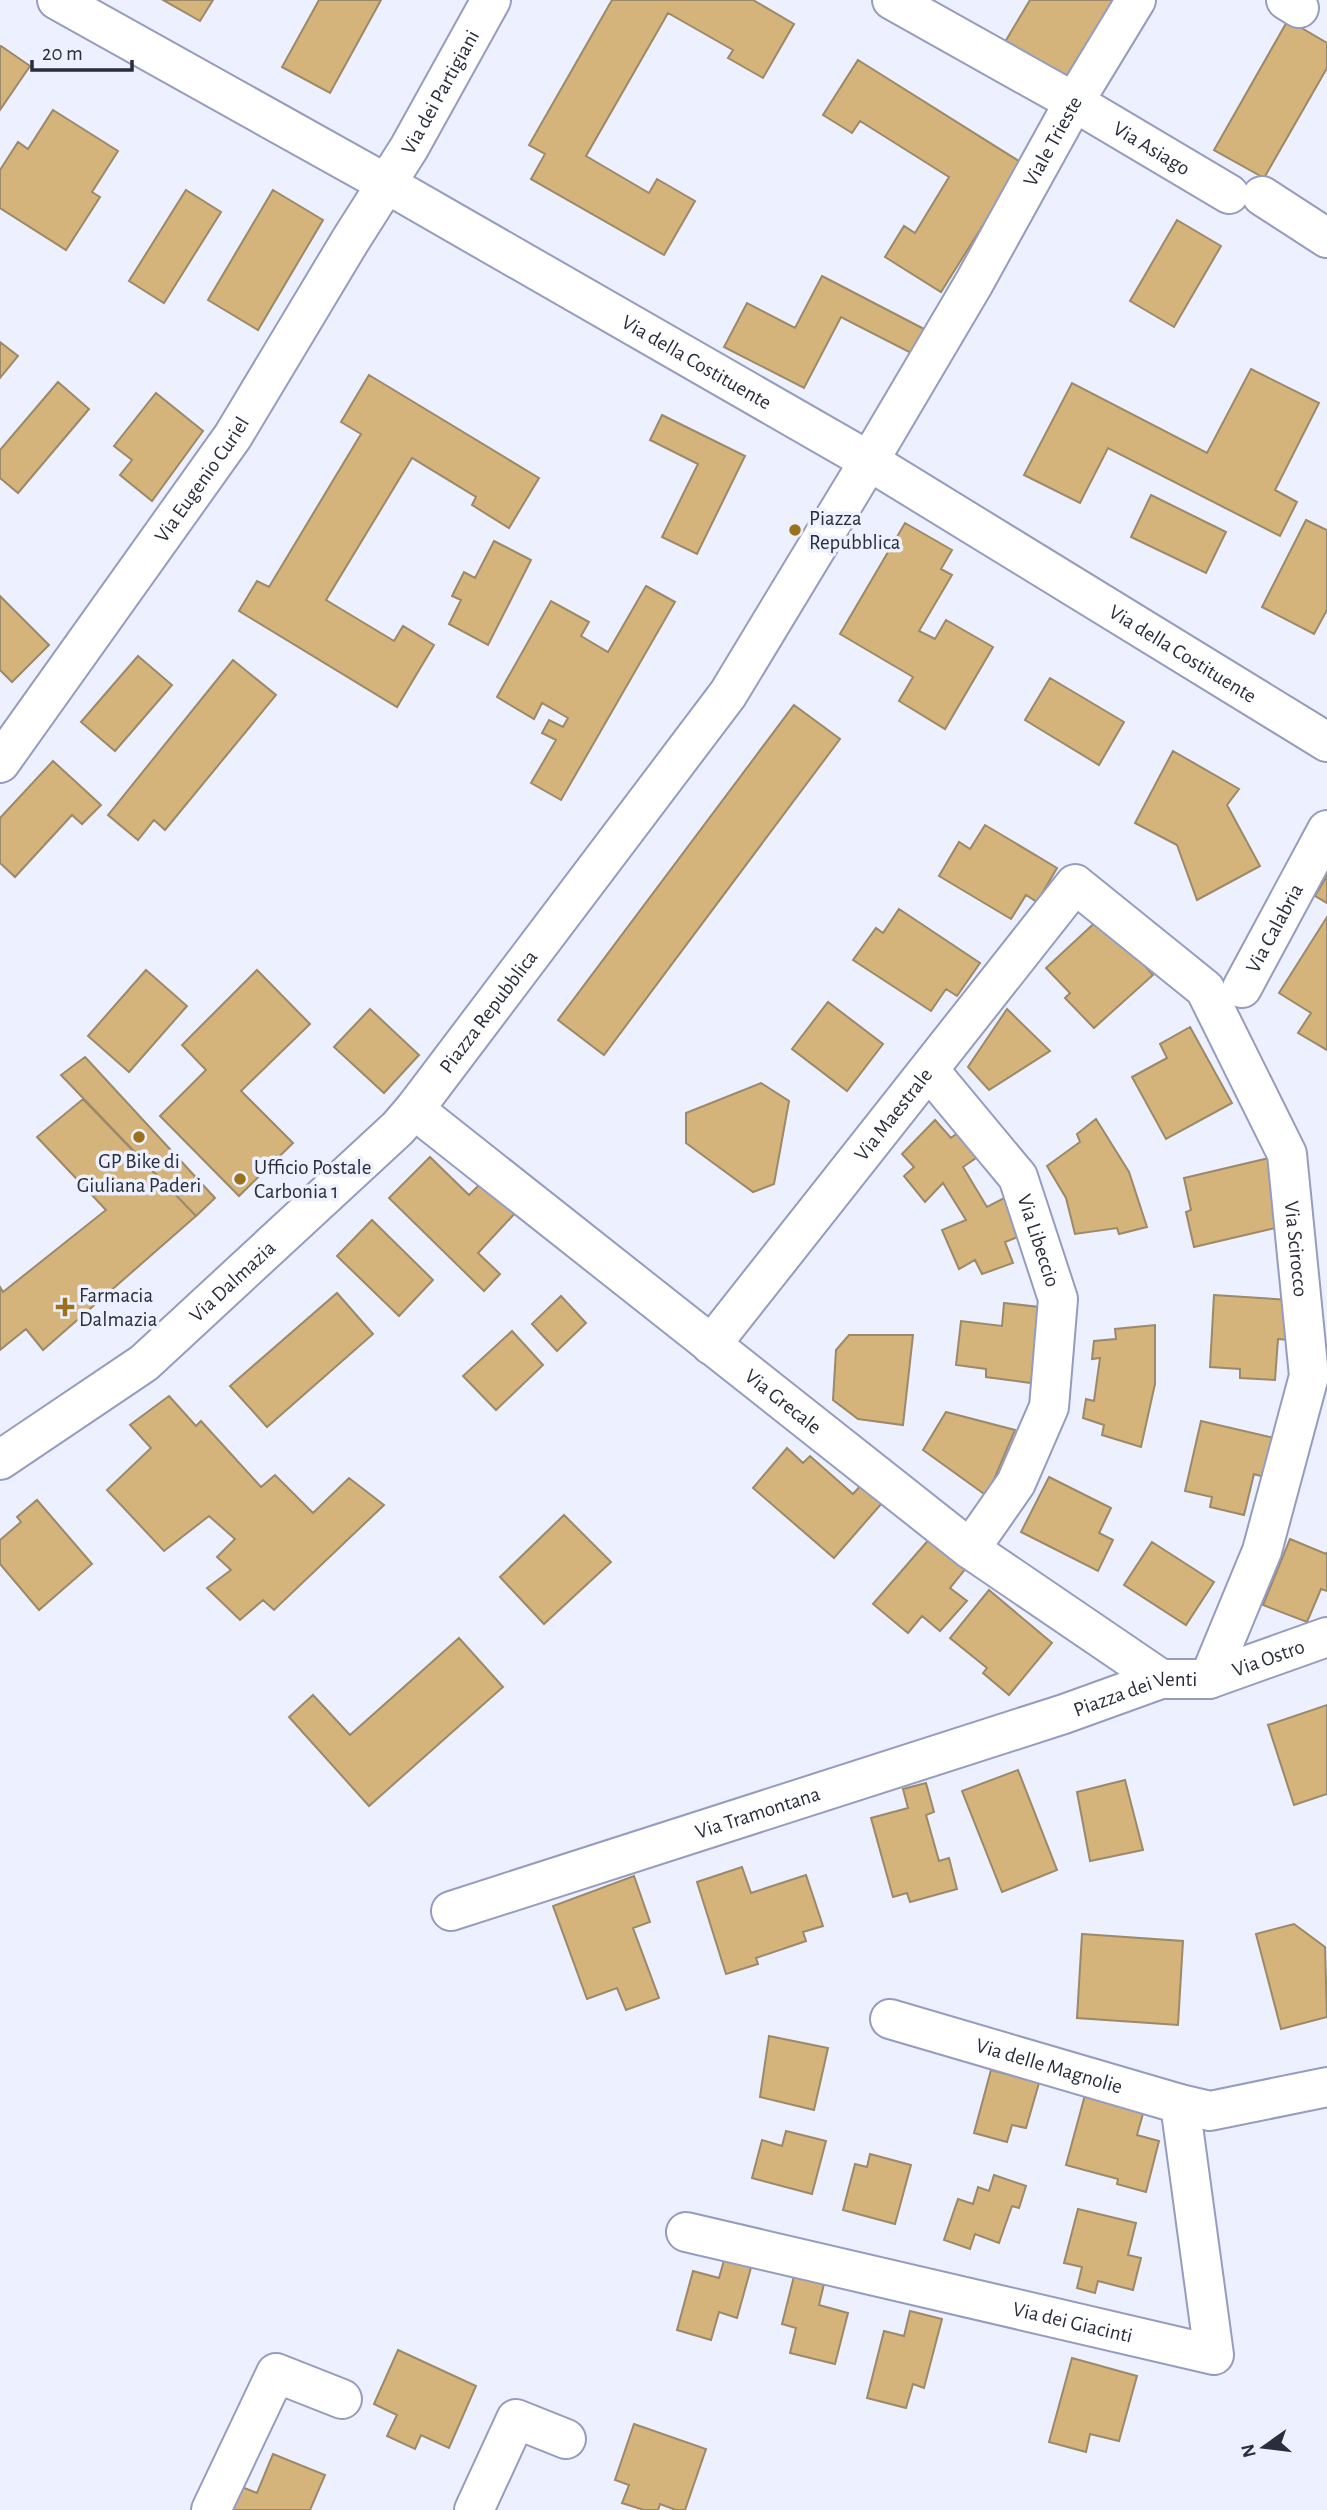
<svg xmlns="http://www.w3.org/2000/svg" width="1327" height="2510" viewBox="0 0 1327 2510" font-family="'Alegreya Sans',sans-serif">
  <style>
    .building { fill: #d4b47a; stroke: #9b8969; stroke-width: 2 }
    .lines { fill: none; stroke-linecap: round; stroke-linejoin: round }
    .minor-casing { stroke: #959cbe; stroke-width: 42 }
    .tertiary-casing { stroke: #959cbe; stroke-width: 42 }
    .minor { stroke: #fff; stroke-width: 38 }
    .tertiary { stroke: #fff; stroke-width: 38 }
    .poi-dot { fill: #9a721e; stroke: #edf0ff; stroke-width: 2.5 }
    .labels { text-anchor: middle; stroke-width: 7; stroke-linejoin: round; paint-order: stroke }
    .street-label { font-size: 21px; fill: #2a2d3a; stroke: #edf0ff }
    .poi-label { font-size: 21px; fill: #2a2d3a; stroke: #edf0ff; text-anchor: start }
  </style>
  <rect width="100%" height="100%" fill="#edf0ff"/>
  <path class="building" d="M 163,0 L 213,0 L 200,21 Z
    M 319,0 L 381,0 L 330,93 L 282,67 Z
    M 612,0 L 753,0 L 794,24 L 763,78 L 728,58 L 733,50 L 668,13 L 586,156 L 649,193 L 657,179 L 695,201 L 664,255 L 531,179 L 545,154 L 529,145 Z
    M 1030,0 L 1116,0 L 1069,80 L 1005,42 Z
    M 1288,20 L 1327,43 L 1327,68 L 1264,178 L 1214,150 Z
    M 1,46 L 30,66 L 0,110 L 0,47 Z
    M 858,60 L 1022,163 L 941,292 L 885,257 L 904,226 L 915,233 L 949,177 L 860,121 L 852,133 L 823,115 Z
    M 53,110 L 118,151 L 92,192 L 100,197 L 66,250 L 0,208 L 0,170 L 18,142 L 28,149 Z
    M 186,190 L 221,212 L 164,303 L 129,281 Z
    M 273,190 L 323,220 L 258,330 L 208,300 Z
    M 1177,220 L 1221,246 L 1174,327 L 1130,301 Z
    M 822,276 L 926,330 L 913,354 L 841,317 L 804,388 L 724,347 L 747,303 L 795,328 Z
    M 0,342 L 18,356 L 0,378 Z
    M 1251,369 L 1319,403 L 1275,490 L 1297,502 L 1280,536 L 1108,448 L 1080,503 L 1024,475 L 1072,383 L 1207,453 Z
    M 369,375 L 539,478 L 509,528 L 472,505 L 476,497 L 412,458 L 326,600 L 394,641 L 403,626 L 434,645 L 397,707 L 239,611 L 257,581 L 269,587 L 361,434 L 341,422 Z
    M 58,382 L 89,409 L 18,493 L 0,478 L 0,450 Z
    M 156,393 L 203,431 L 152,501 L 120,475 L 132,460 L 114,446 Z
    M 662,415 L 745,456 L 697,554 L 662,537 L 698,464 L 650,440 Z
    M 1151,495 L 1226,532 L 1206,573 L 1131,537 Z
    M 1306,520 L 1327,530 L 1327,610 L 1314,634 L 1262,607 Z
    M 905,523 L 952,550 L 941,569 L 952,575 L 919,631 L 935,639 L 946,620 L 993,647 L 945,729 L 899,701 L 913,677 L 840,634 Z
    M 494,541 L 531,560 L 488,645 L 449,624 L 461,600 L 452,596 L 464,572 L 475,578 Z
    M 646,586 L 675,602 L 561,800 L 531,783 L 556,740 L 542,733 L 549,720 L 563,727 L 568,718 L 542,703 L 534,719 L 497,697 L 551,601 L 589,622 L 581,636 L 608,652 Z
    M 0,596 L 49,645 L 12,682 L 0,670 Z
    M 138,656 L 172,685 L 115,751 L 81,722 Z
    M 233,660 L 276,695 L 165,830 L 154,820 L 138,840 L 108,815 Z
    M 1050,678 L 1124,722 L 1099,765 L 1025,720 Z
    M 794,705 L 840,739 L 604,1055 L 558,1020 Z
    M 1173,751 L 1239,789 L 1227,805 L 1260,866 L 1197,900 L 1177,845 L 1135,823 Z
    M 53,761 L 101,805 L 82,824 L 72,815 L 15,877 L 0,863 L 0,818 Z
    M 985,825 L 1057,868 L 1037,902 L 1026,895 L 1011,919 L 939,876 L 959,842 L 970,849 Z
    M 1327,876 L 1327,903 L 1315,896 Z
    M 899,909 L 980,963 L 957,996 L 946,989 L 931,1011 L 853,960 L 876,928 L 883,933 Z
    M 1101,917 L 1153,975 L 1094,1028 L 1065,998 L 1070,993 L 1046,968 Z
    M 1327,917 L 1327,1050 L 1298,1033 L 1311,1013 L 1279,993 Z
    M 146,970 L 187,1006 L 129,1072 L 88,1036 Z
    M 257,970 L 310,1024 L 241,1091 L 293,1143 L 239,1196 L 160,1116 L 206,1070 L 182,1045 Z
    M 828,1002 L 883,1044 L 847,1091 L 792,1049 Z
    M 370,1009 L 419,1055 L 384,1093 L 334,1047 Z
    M 1007,1009 L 1050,1051 L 989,1090 L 968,1067 Z
    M 1190,1027 L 1232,1103 L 1166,1139 L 1132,1077 L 1167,1058 L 1160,1044 Z
    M 85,1057 L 215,1198 L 196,1216 L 61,1075 Z
    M 761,1083 L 789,1101 L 774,1184 L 753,1192 L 686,1143 L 686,1113 Z
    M 83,1099 L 196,1216 L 43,1350 L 26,1329 L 0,1350 L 0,1287 L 3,1292 L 106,1210 L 37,1137 Z
    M 1096,1119 L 1129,1172 L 1147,1227 L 1119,1234 L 1117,1228 L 1075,1234 L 1066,1198 L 1047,1166 L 1080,1142 L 1077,1134 Z
    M 935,1120 L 951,1138 L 965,1127 L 986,1151 L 963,1167 L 987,1207 L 1008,1196 L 1028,1233 L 1005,1242 L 1013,1263 L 982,1274 L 975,1260 L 959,1269 L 942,1230 L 966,1220 L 943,1183 L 925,1202 L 904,1176 L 914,1167 L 902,1154 Z
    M 430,1157 L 469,1195 L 481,1183 L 517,1211 L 478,1253 L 500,1274 L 484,1291 L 389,1198 Z
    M 1269,1158 L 1284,1226 L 1194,1247 L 1186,1212 L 1191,1210 L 1184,1178 Z
    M 372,1220 L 433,1280 L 399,1316 L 337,1256 Z
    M 337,1293 L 373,1334 L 267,1427 L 230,1386 Z
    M 1214,1295 L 1290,1300 L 1288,1340 L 1278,1339 L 1275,1380 L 1240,1378 L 1240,1369 L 1210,1367 Z
    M 561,1296 L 586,1323 L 557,1351 L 532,1324 Z
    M 1004,1303 L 1039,1307 L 1031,1383 L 986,1377 L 986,1369 L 956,1365 L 961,1321 L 1002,1326 Z
    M 1155,1325 L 1155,1384 L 1141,1447 L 1102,1435 L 1104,1425 L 1083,1418 L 1086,1399 L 1094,1401 L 1100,1358 L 1092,1359 L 1094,1341 L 1116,1339 L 1115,1329 Z
    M 512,1331 L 543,1365 L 496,1410 L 463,1376 Z
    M 849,1335 L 913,1335 L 903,1425 L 858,1419 L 833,1400 L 836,1350 Z
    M 169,1396 L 196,1426 L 201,1421 L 261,1487 L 275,1475 L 313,1513 L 349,1478 L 384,1505 L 274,1610 L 263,1600 L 240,1620 L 207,1588 L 231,1570 L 217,1557 L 235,1539 L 209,1516 L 164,1551 L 107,1490 L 151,1448 L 130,1425 Z
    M 946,1412 L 1015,1430 L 987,1496 L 923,1450 Z
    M 1201,1421 L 1274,1438 L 1264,1477 L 1254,1474 L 1244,1515 L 1210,1507 L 1212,1497 L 1185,1491 Z
    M 787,1448 L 803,1463 L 810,1456 L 853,1494 L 862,1484 L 882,1503 L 834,1558 L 753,1488 Z
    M 1049,1477 L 1111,1508 L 1099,1533 L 1113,1540 L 1098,1571 L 1021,1532 Z
    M 37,1500 L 92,1564 L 39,1610 L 0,1564 L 0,1540 L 21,1522 L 17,1517 Z
    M 564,1515 L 611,1562 L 544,1624 L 500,1577 Z
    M 931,1537 L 967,1567 L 950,1588 L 967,1601 L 940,1631 L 922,1616 L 908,1633 L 873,1604 Z
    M 1290,1539 L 1326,1554 L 1327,1552 L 1327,1591 L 1321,1589 L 1307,1622 L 1263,1605 Z
    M 1152,1542 L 1214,1582 L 1186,1625 L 1124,1585 Z
    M 989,1590 L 1052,1643 L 1009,1695 L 983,1673 L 987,1668 L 950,1638 Z
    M 459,1638 L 503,1687 L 369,1806 L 289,1717 L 313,1695 L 350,1735 Z
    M 1327,1705 L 1327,1794 L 1294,1805 L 1268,1725 Z
    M 1018,1770 L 1057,1870 L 1002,1892 L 962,1791 Z
    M 1125,1780 L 1143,1850 L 1090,1861 L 1077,1792 Z
    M 926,1783 L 934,1812 L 926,1815 L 939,1861 L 949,1858 L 957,1889 L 910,1902 L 907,1893 L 893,1897 L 871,1818 L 908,1808 L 903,1789 Z
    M 742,1867 L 751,1893 L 806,1875 L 823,1926 L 803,1932 L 806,1941 L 756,1958 L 758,1964 L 726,1974 L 697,1882 Z
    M 634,1876 L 650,1922 L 633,1928 L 659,1998 L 626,2010 L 617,1988 L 587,1999 L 553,1906 Z
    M 1294,1924 L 1325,1947 L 1327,2017 L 1281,2029 L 1256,1934 Z
    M 1082,1934 L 1183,1941 L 1178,2025 L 1077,2018 Z
    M 769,2036 L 828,2048 L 814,2110 L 760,2097 Z
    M 991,2070 L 1039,2083 L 1026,2128 L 1012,2125 L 1007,2142 L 974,2133 Z
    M 1085,2095 L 1144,2110 L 1137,2135 L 1159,2141 L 1146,2192 L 1117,2184 L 1118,2179 L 1066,2165 Z
    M 786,2131 L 826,2141 L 812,2194 L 752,2178 L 762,2140 L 782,2146 Z
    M 870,2154 L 911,2165 L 895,2224 L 843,2210 L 855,2164 L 867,2167 Z
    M 994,2175 L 1026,2186 L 1019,2208 L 1012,2206 L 999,2243 L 975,2234 L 970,2249 L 944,2240 L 958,2199 L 973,2204 L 978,2187 L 989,2191 Z
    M 1078,2209 L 1136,2223 L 1128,2255 L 1141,2258 L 1133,2290 L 1098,2281 L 1095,2293 L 1077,2288 L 1082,2267 L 1064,2263 Z
    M 725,2257 L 752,2264 L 737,2318 L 719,2312 L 711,2340 L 677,2330 L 693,2271 L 719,2278 Z
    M 794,2276 L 824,2284 L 819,2305 L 848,2313 L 835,2364 L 790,2353 L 796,2328 L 782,2324 Z
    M 910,2311 L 942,2319 L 924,2388 L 913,2384 L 906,2408 L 867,2398 L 884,2331 L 904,2336 Z
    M 398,2350 L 476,2386 L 449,2448 L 421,2435 L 415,2449 L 387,2436 L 397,2415 L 374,2404 Z
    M 1072,2358 L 1137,2376 L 1119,2441 L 1090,2434 L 1086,2452 L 1049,2442 Z
    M 634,2424 L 706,2449 L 685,2510 L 676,2510 L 660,2504 L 658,2510 L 644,2510 L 622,2503 L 629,2485 L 615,2480 Z
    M 273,2454 L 325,2475 L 310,2510 L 226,2510 L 237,2485 L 257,2493 Z"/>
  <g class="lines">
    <g class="minor-casing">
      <g id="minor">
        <path id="s1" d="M 892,0 L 1074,102 L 1229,194"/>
        <path d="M 1286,0 L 1299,8"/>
        <path d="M 1262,196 L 1327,238"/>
        <path id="s2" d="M 0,763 L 233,436 L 350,241 L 409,148 L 491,0"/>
        <path id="s3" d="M 1242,988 L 1327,830"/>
        <path id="s4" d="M 929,1070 L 1018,1177 L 1058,1299 L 1049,1407 L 1016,1483 L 970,1549"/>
        <path id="s5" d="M 416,1107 L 425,1118 L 970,1549 L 1161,1679"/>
        <path id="s6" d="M 711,1345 L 1075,884 L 1205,989 L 1287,1154 L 1309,1376 L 1262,1551 L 1209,1679"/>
        <path id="s7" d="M 451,1911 L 1064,1714 L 1161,1679 L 1209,1679 L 1327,1637"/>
        <path id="s8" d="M 890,2019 L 1180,2104 L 1210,2111 L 1327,2087"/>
        <path id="s9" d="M 686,2232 L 1214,2355 L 1180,2104"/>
        <path d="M 211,2510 L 276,2373 L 342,2399"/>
        <path d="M 474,2510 L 516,2419 L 566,2439"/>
      </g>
    </g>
    <g class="tertiary-casing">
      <g id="tertiary">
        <path id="s10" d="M 57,0 L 385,183 L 869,461 L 1327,742"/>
        <path id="s11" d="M 0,1460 L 144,1363 L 398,1128 L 416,1107 L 728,694 L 869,461 L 974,283 L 1074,102 L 1136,0"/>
      </g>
    </g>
    <use href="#minor" class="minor"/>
    <use href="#tertiary" class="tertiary"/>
  </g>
  <g class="poi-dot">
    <circle cx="795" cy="530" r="7"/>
    <circle cx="139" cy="1137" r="7"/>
    <circle cx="240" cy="1179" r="7"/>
    <path d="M61.5 1296.5h7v7h7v7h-7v7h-7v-7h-7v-7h7z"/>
  </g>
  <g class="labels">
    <g class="street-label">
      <text dy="7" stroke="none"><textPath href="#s2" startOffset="803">Via dei Partigiani</textPath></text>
      <text dy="7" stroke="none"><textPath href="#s11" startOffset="1706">Viale Trieste</textPath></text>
      <text dy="7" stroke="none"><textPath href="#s1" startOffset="299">Via Asiago</textPath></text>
      <text dy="7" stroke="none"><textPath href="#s10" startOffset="735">Via della Costituente</textPath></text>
      <text dy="7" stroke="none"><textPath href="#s2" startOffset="348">Via Eugenio Curiel</textPath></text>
      <text dy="7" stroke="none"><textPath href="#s10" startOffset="1302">Via della Costituente</textPath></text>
      <text dy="7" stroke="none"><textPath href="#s3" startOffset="68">Via Calabria</textPath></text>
      <text dy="7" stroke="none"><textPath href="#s11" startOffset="667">Piazza Repubblica</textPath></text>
      <text dy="7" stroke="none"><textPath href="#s6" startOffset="294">Via Maestrale</textPath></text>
      <text dy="7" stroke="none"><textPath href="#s4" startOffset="206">Via Libeccio</textPath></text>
      <text dy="7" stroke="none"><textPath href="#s6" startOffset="1034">Via Scirocco</textPath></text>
      <text dy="7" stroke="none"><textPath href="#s11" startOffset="294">Via Dalmazia</textPath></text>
      <text dy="7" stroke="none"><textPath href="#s5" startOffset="471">Via Grecale</textPath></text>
      <text dy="7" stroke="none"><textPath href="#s7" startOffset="858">Via Ostro</textPath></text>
      <text dy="7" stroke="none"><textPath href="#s7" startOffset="719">Piazza dei Venti</textPath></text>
      <text dy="7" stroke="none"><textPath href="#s7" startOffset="322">Via Tramontana</textPath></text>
      <text dy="7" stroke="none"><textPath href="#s8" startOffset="166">Via delle Magnolie</textPath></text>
      <text dy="7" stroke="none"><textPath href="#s9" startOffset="397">Via dei Giacinti</textPath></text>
    </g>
    <g class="poi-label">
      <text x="809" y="525">Piazza<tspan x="809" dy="24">Repubblica</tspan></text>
      <text x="139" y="1168" text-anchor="middle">GP Bike di<tspan x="139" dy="24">Giuliana Paderi</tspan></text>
      <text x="254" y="1174">Ufficio Postale<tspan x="254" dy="24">Carbonia 1</tspan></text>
      <text x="79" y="1302">Farmacia<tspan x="79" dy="24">Dalmazia</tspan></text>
    </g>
  </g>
  <g transform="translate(1264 2447) rotate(256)" stroke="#edf0ff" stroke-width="5" paint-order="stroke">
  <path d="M0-5L12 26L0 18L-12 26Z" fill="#2a2d3a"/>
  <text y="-10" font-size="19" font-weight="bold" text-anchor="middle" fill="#2a2d3a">N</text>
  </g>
  <path d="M32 60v10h100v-10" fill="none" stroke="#2a2d3a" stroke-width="3.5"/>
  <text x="42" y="60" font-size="21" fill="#2a2d3a" stroke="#edf0ff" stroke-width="5" paint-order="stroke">20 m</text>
</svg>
